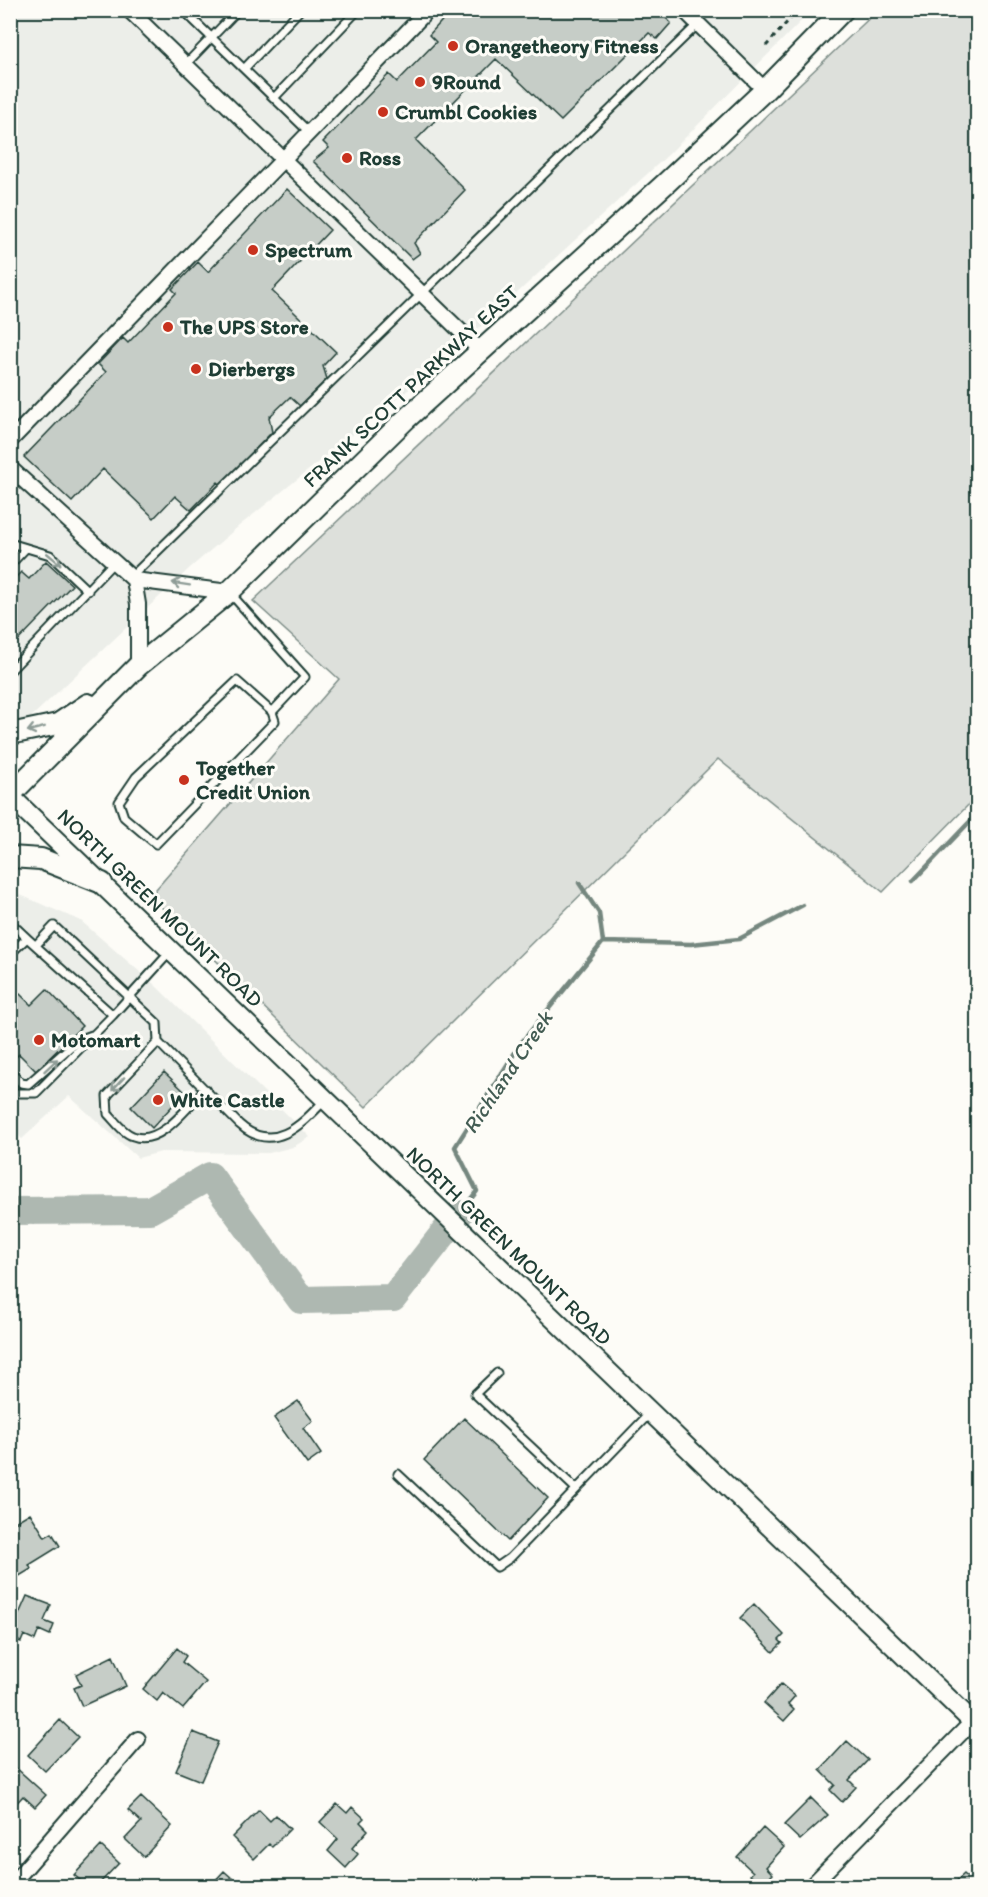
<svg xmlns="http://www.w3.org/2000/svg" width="988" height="1897" viewBox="0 0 988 1897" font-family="Itim,sans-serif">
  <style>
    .built { fill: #eceee9 }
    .green { fill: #dde0db; stroke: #7e8e88; stroke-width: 1.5 }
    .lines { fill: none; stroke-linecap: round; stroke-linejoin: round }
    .stream { stroke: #75877f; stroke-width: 4.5 }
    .river { stroke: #aeb8b1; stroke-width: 28 }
    .building { fill: #c6cdc7; stroke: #1f3d34; stroke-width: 1.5 }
    .service-casing { stroke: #1f3d34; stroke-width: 11 }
    .minor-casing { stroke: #1f3d34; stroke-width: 18 }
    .tertiary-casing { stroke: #1f3d34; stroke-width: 22 }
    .secondary-casing { stroke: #1f3d34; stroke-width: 24 }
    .path { stroke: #1f3d34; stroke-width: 3; stroke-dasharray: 4.5 4.5; stroke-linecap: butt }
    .service { stroke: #fdfcf7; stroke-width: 7 }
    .minor { stroke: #fdfcf7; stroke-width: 14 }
    .tertiary { stroke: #fdfcf7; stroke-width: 18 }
    .secondary { stroke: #fdfcf7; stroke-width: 20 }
    .oneway { stroke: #8e9c96 }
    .poi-dot { fill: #c8321e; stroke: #fdfcf7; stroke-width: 2 }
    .labels { text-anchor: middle; stroke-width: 6; stroke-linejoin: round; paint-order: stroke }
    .poi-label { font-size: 21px; font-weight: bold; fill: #1f3d34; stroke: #fdfcf7; text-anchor: start }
    .street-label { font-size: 21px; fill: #1f3d34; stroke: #fdfcf7 }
    .water-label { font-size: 22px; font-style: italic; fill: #435c53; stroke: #fdfcf7 }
  </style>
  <rect width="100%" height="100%" fill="#fdfcf7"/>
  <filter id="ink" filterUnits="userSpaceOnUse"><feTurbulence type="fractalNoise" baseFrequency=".0167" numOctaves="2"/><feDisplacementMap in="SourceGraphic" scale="12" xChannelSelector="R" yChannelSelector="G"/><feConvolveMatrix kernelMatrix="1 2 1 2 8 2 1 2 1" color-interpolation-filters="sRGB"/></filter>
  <g filter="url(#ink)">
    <path class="built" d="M 10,11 L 811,11 L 669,154 L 433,370 L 239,526 L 191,567 L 29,719 L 14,725 L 10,724 Z
      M 11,891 L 81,921 L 155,985 L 310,1137 L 293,1147 L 269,1153 L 161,1152 L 138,1158 L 69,1096 L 22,1139 L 11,1128 Z"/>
    <path class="green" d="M 878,10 L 977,11 L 977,796 L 883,892 L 718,759 L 366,1107 L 150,896 L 339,679 L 253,601 Z"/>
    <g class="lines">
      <path class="stream" d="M 913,881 L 978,813
        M 579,883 L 599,913 L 603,942
        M 603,942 L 691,944 L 739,939 L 803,905
        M 459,1214 L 477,1191 L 455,1147 L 521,1043 L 603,942"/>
      <path class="river" d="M 10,1211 L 150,1210 L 210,1176 L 301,1300 L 393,1298 L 459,1214"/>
    </g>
    <path class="building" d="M 462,10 L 658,10 L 671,23 L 657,39 L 649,33 L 561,121 L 496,59 L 416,140 L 465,190 L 414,243 L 420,253 L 412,259 L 313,161 L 329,148 L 323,142 L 389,74 L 397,82 L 436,42 L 429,35 L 449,13 L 455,18 Z
      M 287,189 L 330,230 L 272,291 L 336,352 L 323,366 L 327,379 L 300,406 L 290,397 L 269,417 L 272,432 L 221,485 L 218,482 L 191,510 L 175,496 L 154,518 L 103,469 L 72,502 L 24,457 L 106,372 L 98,364 L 123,338 L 128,343 L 176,293 L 172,289 L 198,262 L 208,272 Z
      M 46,561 L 72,585 L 10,649 L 10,583 L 21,572 L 29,579 Z
      M 13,987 L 31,1005 L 47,989 L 82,1026 L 36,1071 L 19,1054 L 10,1063 L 10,989 Z
      M 164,1072 L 185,1092 L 152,1128 L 131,1107 Z
      M 298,1401 L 313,1421 L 303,1428 L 321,1454 L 307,1464 L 274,1418 Z
      M 464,1418 L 548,1498 L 508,1541 L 424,1460 Z
      M 30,1513 L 45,1537 L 52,1533 L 60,1546 L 29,1565 L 31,1569 L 16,1578 L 10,1570 L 10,1525 Z
      M 27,1596 L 51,1605 L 44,1621 L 54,1625 L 50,1635 L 39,1630 L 35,1640 L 24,1635 L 21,1642 L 10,1638 L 10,1619 L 13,1612 L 19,1614 Z
      M 754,1604 L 784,1635 L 779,1640 L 782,1643 L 773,1652 L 740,1618 Z
      M 177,1648 L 186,1656 L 182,1662 L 206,1682 L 183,1709 L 163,1693 L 157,1701 L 143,1689 Z
      M 113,1656 L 126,1686 L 82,1706 L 74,1688 L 81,1685 L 76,1674 Z
      M 781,1684 L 795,1696 L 788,1704 L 794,1710 L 784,1721 L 764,1703 Z
      M 60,1720 L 78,1737 L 45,1771 L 28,1755 Z
      M 193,1732 L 218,1742 L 201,1781 L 176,1771 Z
      M 847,1741 L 868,1760 L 849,1780 L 856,1787 L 842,1802 L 830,1790 L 835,1785 L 820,1770 Z
      M 14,1766 L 46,1795 L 35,1807 L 23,1796 L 10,1810 L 10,1770 Z
      M 141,1797 L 172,1826 L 144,1857 L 125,1839 L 141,1822 L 128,1810 Z
      M 811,1798 L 828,1815 L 800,1840 L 784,1825 Z
      M 337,1804 L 347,1813 L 352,1807 L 364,1818 L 360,1822 L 368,1830 L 352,1848 L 358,1854 L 346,1868 L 328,1851 L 338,1839 L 320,1822 Z
      M 259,1810 L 270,1821 L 276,1815 L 290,1829 L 272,1847 L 269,1844 L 254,1859 L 232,1837 Z
      M 763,1828 L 784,1847 L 766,1867 L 773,1874 L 761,1886 L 750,1875 L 753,1872 L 737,1857 Z
      M 101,1846 L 119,1863 L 97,1886 L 87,1886 L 74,1875 Z
      M 224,1871 L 241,1886 L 210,1886 Z
      M 964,1874 L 977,1886 L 951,1886 Z"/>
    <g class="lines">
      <g class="service-casing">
        <path id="service" d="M 183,10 L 310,133
          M 185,65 L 238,10
          M 244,69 L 300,10
          M 274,98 L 358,10
          M 10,543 L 50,555 L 88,591
          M 10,565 L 26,548
          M 131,577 L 698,24
          M 230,593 L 305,677 L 272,712
          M 10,671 L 114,562
          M 237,681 L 272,712 L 275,721 L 156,844 L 124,817 L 119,802 L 136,777 Z
          M 10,922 L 27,938
          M 37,944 L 54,926 L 157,1023 L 158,1042 L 107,1096 L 108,1114 C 115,1121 123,1133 133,1136 C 160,1147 188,1106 205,1089
          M 10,954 L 27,938 L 113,1015 L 171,951
          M 158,1042 L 239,1124 C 273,1155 301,1125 325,1100
          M 10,1070 L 21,1083 L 28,1084 L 78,1040 L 92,1035
          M 10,1093 L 36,1093 L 113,1015
          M 497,1373 L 475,1394 L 576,1489
          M 398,1474 L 497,1567 L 510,1558 L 650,1413"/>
      </g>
      <g class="minor-casing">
        <path id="minor" d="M 129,10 L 482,352
          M 684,10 L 765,90
          M 10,441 L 428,10
          M 10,468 L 134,580 L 138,604 L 138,666
          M 134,580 L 229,592
          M 10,1886 L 138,1739
          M 811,1886 L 972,1722"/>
      </g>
      <g class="tertiary-casing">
        <path id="tertiary" d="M 10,796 L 978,1727"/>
      </g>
      <g class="secondary-casing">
        <path id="secondary" d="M 10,734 L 58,724 L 88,704
          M 10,795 L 138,666 L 229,592 L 407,418 L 666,183 L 765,90 L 843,10
          M 10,857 L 41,859 L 102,883"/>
      </g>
      <path class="path" d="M 766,46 L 798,10"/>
      <use href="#service" class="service"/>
      <use href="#minor" class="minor"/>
      <use href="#tertiary" class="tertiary"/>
      <use href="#secondary" class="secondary"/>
    </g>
    <defs><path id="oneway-shaft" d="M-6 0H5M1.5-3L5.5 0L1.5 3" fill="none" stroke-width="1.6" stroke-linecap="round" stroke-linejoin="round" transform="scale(1.5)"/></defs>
    <g class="oneway">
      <use href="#oneway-shaft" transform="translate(54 559) rotate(40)"/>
      <use href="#oneway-shaft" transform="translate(181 584) rotate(-171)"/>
      <use href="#oneway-shaft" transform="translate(36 729) rotate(166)"/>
      <use href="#oneway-shaft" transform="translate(51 1065) rotate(-43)"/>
      <use href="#oneway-shaft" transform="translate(118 1084) rotate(133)"/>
    </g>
  </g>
  <g class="poi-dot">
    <circle cx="453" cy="46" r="6"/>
    <circle cx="420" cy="82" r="6"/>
    <circle cx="383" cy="112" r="6"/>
    <circle cx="347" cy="158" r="6"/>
    <circle cx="253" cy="250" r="6"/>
    <circle cx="168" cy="327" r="6"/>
    <circle cx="196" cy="369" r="6"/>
    <circle cx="184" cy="780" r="6"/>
    <circle cx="39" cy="1040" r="6"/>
    <circle cx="158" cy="1100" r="6"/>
  </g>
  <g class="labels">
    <g class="poi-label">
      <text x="465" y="53">Orangetheory Fitness</text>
      <text x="432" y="89">9Round</text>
      <text x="395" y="119">Crumbl Cookies</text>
      <text x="359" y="165">Ross</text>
      <text x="265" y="257">Spectrum</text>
      <text x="180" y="334">The UPS Store</text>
      <text x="208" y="376">Dierbergs</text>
      <text x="196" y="775">Together<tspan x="196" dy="24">Credit Union</tspan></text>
      <text x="51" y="1047">Motomart</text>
      <text x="170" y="1107">White Castle</text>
    </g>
    <g class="street-label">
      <text transform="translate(411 386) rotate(-43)" y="7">FRANK SCOTT PARKWAY EAST</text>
      <text transform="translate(160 908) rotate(44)" y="7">NORTH GREEN MOUNT ROAD</text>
      <text transform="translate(509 1246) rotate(44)" y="7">NORTH GREEN MOUNT ROAD</text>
    </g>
    <g class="water-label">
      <text transform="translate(507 1072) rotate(-56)" y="8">Richland Creek</text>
    </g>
  </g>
  <rect width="988" height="1897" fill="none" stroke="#fdfcf7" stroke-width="36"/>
  <rect x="18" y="18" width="952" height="1861" fill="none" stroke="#1f3d34" stroke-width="2" filter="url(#ink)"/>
</svg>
